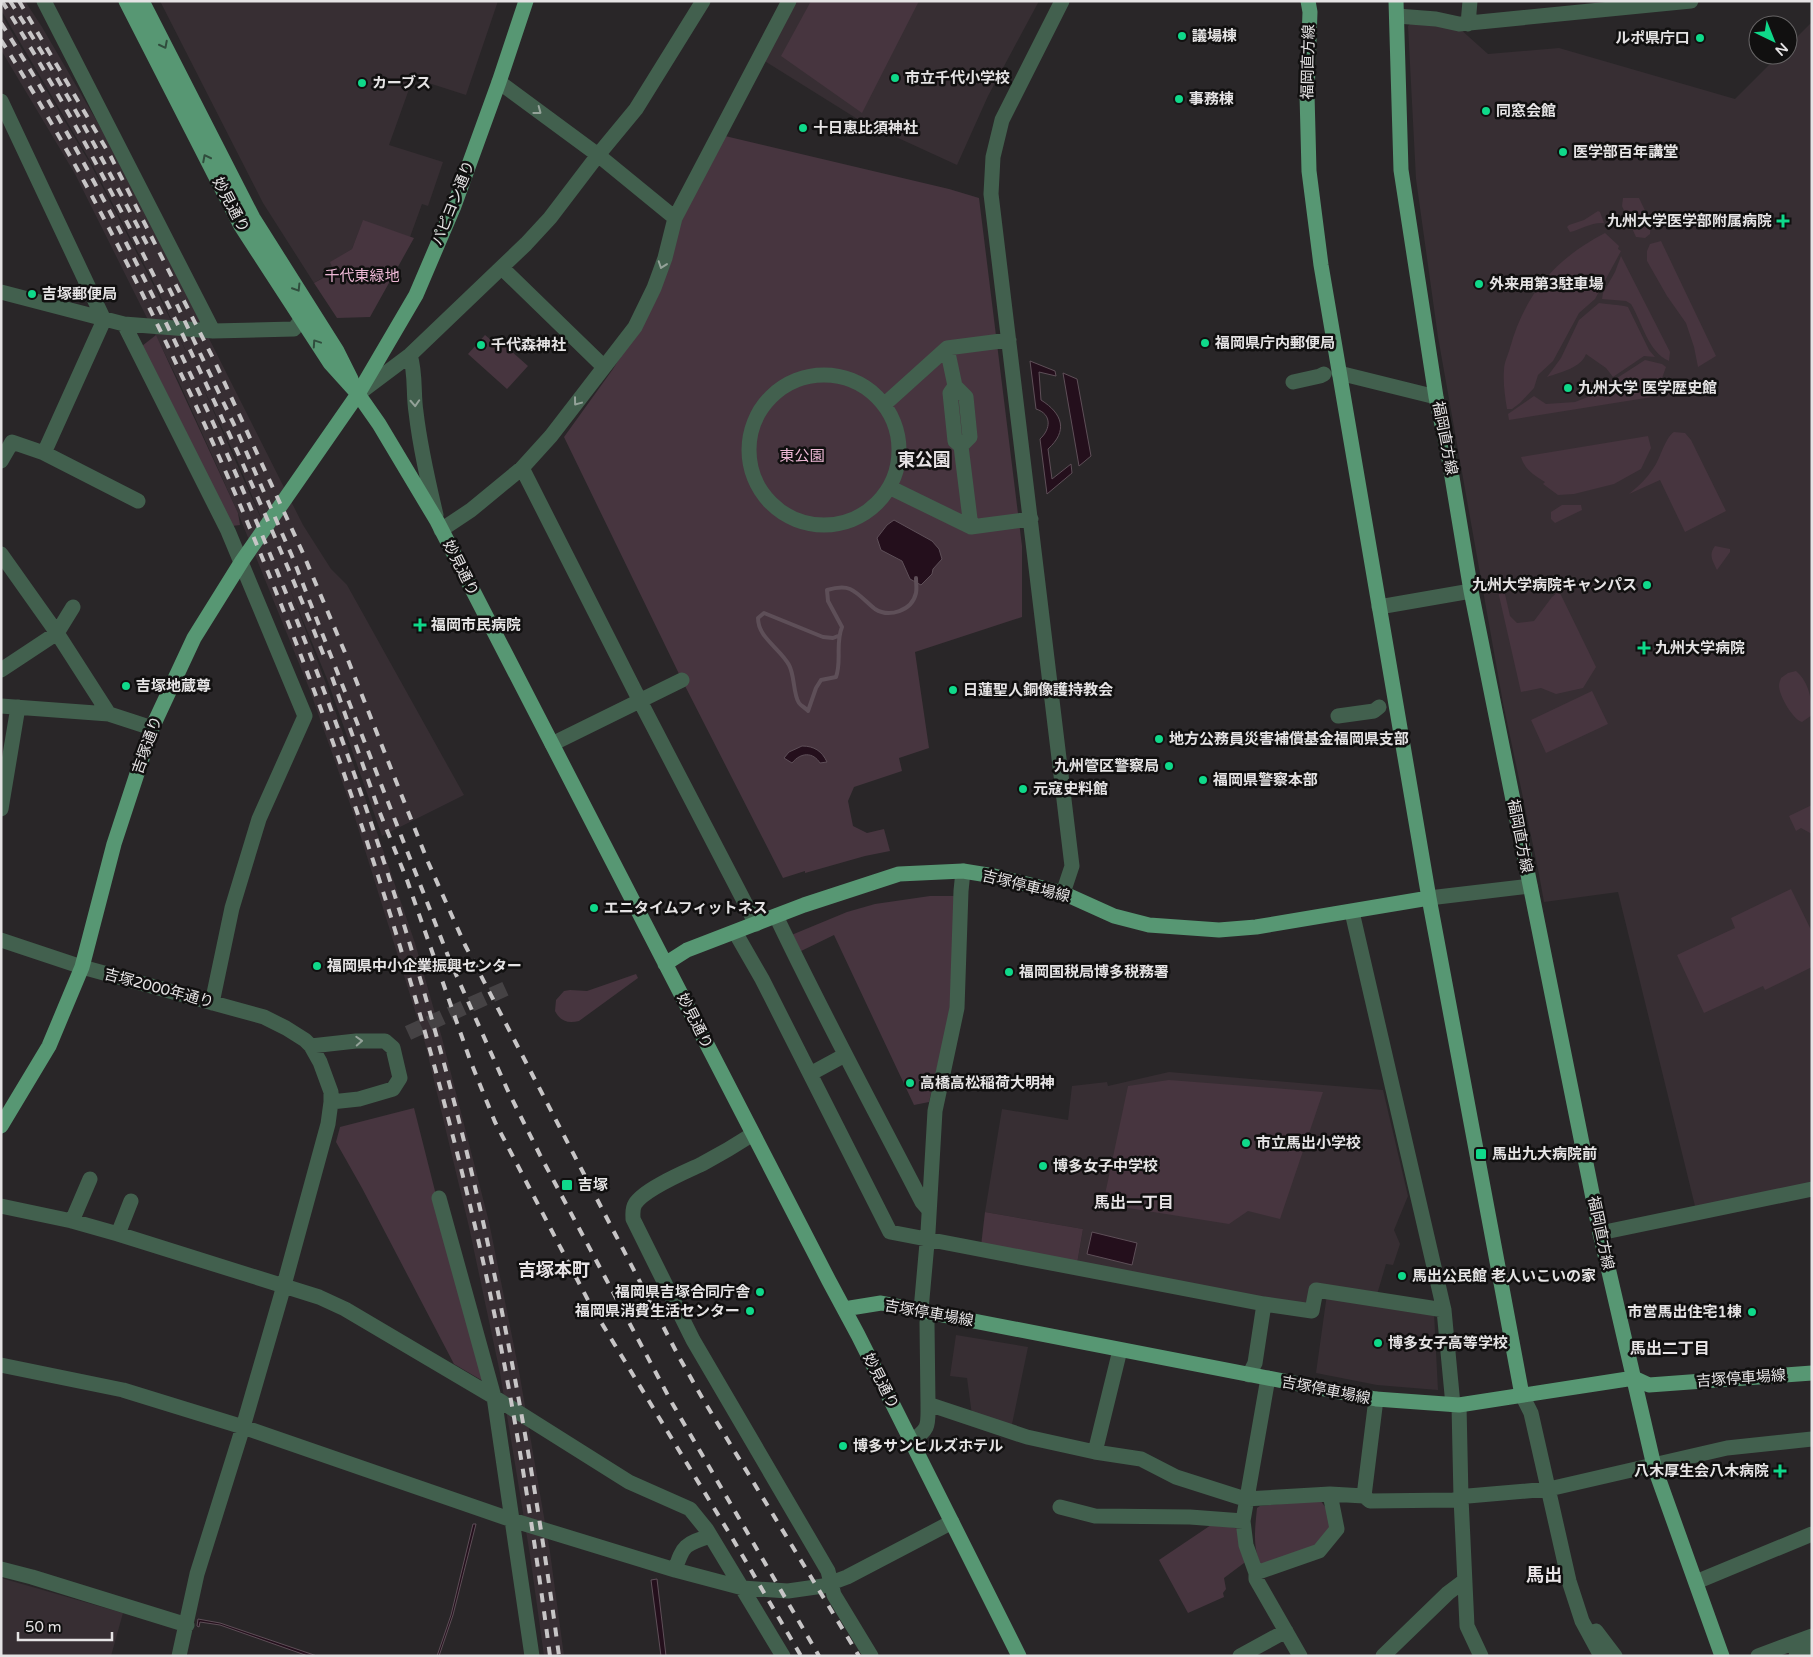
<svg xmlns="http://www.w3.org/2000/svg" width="1813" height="1657" viewBox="0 0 1813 1657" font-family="'Varela Round','Noto Sans JP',sans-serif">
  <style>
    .built { fill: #372e33 }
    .green { fill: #47353f }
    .water { fill: #240f1c; stroke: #5e4f58 }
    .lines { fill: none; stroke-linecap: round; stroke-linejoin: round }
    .stream { stroke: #5e4f58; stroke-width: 4 }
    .minor-tunnel { stroke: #454244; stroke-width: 15; stroke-dasharray: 15 8; stroke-linecap: butt }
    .minor { stroke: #42604e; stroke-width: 15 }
    .major { stroke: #579773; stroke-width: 15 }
    .rail { stroke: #c7c5c6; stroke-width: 4; stroke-dasharray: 9 9; stroke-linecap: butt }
    .oneway { stroke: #304d3d }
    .oneway2 { stroke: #94a299 }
    .poi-dot { fill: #0fd98a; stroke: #111010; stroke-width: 2 }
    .labels { text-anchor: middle; stroke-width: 5; stroke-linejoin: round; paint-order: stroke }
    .poi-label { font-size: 15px; font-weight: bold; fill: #e5e3e4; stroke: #111010; text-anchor: start }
    .street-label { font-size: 15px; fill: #e5e3e4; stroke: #111010 }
    .park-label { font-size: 15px; fill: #eeb9d6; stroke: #111010 }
    .neighbourhood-label { font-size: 16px; font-weight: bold; fill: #e7e3e5; stroke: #111010 }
    .quarter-label { font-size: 18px; font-weight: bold; fill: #e7e3e5; stroke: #111010 }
  </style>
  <rect width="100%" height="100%" fill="#292628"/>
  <path class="built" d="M 1,1 L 25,1 L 42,27 L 116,154 L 303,525 L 331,569 L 347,585 L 464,795 L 382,836 L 327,679 L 290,589 L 325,681 L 415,943 L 442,1038 L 489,1222 L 519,1371 L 550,1552 L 564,1656 L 544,1656 L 530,1555 L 500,1373 L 469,1227 L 425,1043 L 355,818 L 309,688 L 238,513 L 179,382 L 75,174 L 1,50 L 1,14 L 91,165 L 156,290 L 196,372 L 271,541 L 237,460 L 157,289 L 93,166 L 1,10 Z
    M 160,1 L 498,1 L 466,95 L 413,78 L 389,145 L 443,162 L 428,206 L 422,204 L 410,237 L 363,221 L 352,249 L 331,262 L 334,271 L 314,283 L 263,203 Z
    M 795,1 L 1039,1 L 988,96 L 957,165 L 859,120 L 763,60 Z
    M 1812,22 L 1812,1186 L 1695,1206 L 1618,892 L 1544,902 L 1538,869 L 1503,703 L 1438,337 L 1416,179 L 1408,26 L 1411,23 L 1459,28 L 1488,54 L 1559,48 L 1735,99 L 1779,55 L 1788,55 L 1788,46 Z
    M 1169,1072 L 1383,1090 L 1408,1196 L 1394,1230 L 1400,1244 L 1393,1265 L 1386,1264 L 1376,1298 L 1313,1288 L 1307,1307 L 1077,1264 L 1083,1229 L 985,1212 L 1002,1109 L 1068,1120 L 1072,1086 L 1107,1082 L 1108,1086 Z
    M 1327,1294 L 1434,1313 L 1438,1390 L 1377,1385 L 1316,1373 Z
    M 956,1335 L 1028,1347 L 1011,1429 L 972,1415 L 967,1378 L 950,1376 Z
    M 1,1578 L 123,1613 L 111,1656 L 1,1656 Z"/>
  <path class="green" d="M 811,1 L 919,1 L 862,113 L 781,56 Z
    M 725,136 L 949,189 L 979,198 L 1022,546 L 1022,617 L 915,652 L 929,748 L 899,758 L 902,771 L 854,787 L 848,801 L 853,826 L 867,833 L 884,829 L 890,851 L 865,856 L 805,873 L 805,871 L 783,878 L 682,680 L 564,437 L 613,369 L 638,328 L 684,209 Z
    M 1623,198 L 1639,198 L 1651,223 L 1650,234 L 1645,238 L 1636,237 L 1622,206 Z
    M 1598,211 L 1600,212 L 1604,223 C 1591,222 1582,229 1570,232 L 1567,227 L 1569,225 L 1584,220 Z
    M 363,220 L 414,238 L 370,317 L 337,318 L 314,283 L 334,272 L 330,262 L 352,249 Z
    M 1605,233 L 1619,246 L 1618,249 L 1621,251 L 1595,299 L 1579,313 L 1553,361 L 1538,375 L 1534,388 L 1520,403 L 1512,409 L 1507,409 C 1505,396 1503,383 1504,370 C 1504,363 1508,355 1510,348 C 1525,294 1555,259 1605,233 Z
    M 1661,241 L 1716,356 L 1698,367 L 1694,347 L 1686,323 L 1667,296 L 1647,261 L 1647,251 L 1650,244 Z
    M 1621,256 L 1670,352 L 1669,361 C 1648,352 1642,322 1631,304 L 1626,301 L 1602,299 L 1603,293 L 1615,272 Z
    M 1599,303 C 1609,305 1618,304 1628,307 L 1649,350 L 1655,357 L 1644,356 L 1613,377 L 1606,368 L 1586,354 C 1581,368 1561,372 1547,377 L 1561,358 L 1579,320 Z
    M 156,335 L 238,513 L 240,525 L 232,526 L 142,346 Z
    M 485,335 L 491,340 L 494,336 L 528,366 L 507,389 L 468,354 Z
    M 1645,360 L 1662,364 L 1666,367 L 1657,392 L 1652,397 L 1509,420 L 1508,414 L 1534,396 L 1546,404 L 1575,402 L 1598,393 L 1606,383 L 1614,380 Z
    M 1674,432 L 1685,433 L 1691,440 L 1726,511 L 1685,532 L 1660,480 L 1629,494 C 1640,485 1649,476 1656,464 C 1661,455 1666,437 1674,432 Z
    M 1648,436 L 1651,448 L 1641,469 L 1614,484 L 1574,494 L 1558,495 L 1543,484 L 1545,482 C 1534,475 1525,470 1521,457 Z
    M 1562,505 L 1581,505 L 1582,510 L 1555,523 L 1551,519 L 1551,512 Z
    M 1715,546 L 1730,549 L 1730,552 L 1717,570 C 1713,561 1708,555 1715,546 Z
    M 1501,577 L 1510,616 L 1517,623 L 1534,621 L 1552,597 L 1559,591 L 1596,667 L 1583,688 L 1556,694 L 1541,688 L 1521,692 L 1495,578 Z
    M 1796,671 C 1809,682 1812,700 1812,715 L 1802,722 C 1793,720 1779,695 1779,686 C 1779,683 1780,681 1781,678 L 1788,673 Z
    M 1592,691 L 1608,724 L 1546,753 L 1531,720 Z
    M 1812,805 L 1812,834 L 1801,828 L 1796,831 L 1789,816 Z
    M 1791,889 L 1812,932 L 1812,967 L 1765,990 L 1763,986 L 1704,1013 L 1677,955 L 1735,928 L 1731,918 Z
    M 930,896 L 955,896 L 951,1009 L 929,1102 L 914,1105 L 834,935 L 797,953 L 789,936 L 847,912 L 875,904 Z
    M 636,974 L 638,978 L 579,1021 C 568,1024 560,1021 555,1011 L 556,1000 L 564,991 L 570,990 L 587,991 Z
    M 1169,1080 L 1323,1092 L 1280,1219 L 1248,1211 L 1229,1224 L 1103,1204 L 1128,1086 Z
    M 414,1108 L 483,1381 L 454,1364 L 362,1188 L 336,1142 L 340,1127 Z
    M 985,1212 L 1083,1229 L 1077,1264 L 981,1246 Z
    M 1320,1500 L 1326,1508 L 1334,1528 L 1317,1548 L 1262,1567 C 1252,1549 1255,1528 1257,1508 L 1260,1506 Z
    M 1214,1523 L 1239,1529 L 1248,1560 L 1224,1578 L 1226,1589 L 1223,1593 L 1224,1597 L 1188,1613 L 1159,1560 Z"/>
  <path class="water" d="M 1030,361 L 1055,371 L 1056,376 L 1039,372 L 1041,400 C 1063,414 1068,431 1048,449 L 1052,479 L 1071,464 L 1072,473 L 1047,494 L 1040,439 C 1051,429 1052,414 1036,409 Z
    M 1063,373 L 1077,379 L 1091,456 L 1079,466 Z
    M 894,520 L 932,541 L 939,549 L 942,559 L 933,569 L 932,574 L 921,585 L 910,579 L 902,561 L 881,550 L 877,538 L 887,525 Z
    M 802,746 C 814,746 822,751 827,762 L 820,763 C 813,752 801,752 792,763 L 784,758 L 789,752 Z
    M 1092,1232 L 1137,1243 L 1132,1265 L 1087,1254 Z
    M 473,1524 L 476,1524 L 453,1615 L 439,1656 L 437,1656 L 451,1615 Z
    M 657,1579 L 666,1656 L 661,1656 L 651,1580 Z
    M 198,1619 L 220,1623 L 317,1656 L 308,1656 L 220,1625 L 200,1622 L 199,1627 L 197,1626 Z"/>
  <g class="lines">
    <path class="stream" d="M 838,636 L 833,638 L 823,637 L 764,613 L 758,618 C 758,638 780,648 789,665 C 795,676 793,694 799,703 C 801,706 806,708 808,711 L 816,688 L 821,680 L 836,677 C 842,661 835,644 842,627 L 828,601 L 827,590 C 834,588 843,586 850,589 C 859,593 867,603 875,609 C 889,618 912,611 916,593 C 917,588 916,583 916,578"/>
    <path class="minor-tunnel" d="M 408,1033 L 507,988"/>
    <path class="minor" d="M 44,1 L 213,331
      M 1062,1 L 1002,120 L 993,157 L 991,194 L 1072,866 L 1063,893
      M 1397,16 L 1436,19 L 1459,24 L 1691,1
      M 1468,24 L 1470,1
      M 499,82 L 598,155 L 675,218
      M 1,101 L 104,320 L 44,453
      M 502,268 L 604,367
      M 1,292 L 124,324 L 213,331 L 294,329 L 301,320
      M 124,324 L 228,531 L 305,716 L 259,819 L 232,908 L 212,1003
      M 1009,340 L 947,348 L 955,386 L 950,393 L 955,441 L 961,446 L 971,527 L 1031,519
      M 410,355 C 416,374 413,393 416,412 C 420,447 428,481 436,515
      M 1339,373 L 1436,397
      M749 450a75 75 0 1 1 150 0a75 75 0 1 1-150 0Z
      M 1293,382 L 1320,376 L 1324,374
      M 955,386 L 966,397 L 970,437 L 961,446
      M 358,394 L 410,355 L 526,244 L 550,218 L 598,155 L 636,109 L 703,1
      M 886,403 L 947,348
      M 1,461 L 12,442 L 44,453 L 138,501
      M 522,468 L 640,701 L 756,924
      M 891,488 L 971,527
      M 441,530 L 471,510 L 522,468 L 551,436 L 635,327 L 654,288 L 665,258 L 675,218 L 789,1
      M 1,554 L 57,633 L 109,714
      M 1379,607 L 1471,591
      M 1,670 L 57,633 L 73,607
      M 1,706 L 109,714 L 152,728
      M 1338,716 L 1374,711 L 1379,707
      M 552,744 L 682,680
      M 1,809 L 18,707
      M 1429,898 L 1530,886
      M 1352,912 L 1444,1310 L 1453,1405
      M 776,916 C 822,1013 873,1107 922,1202 L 929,1210
      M 735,932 L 762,979 L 890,1232 L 1264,1304 L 1255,1363 L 1249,1375
      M 1,940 L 82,967 L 264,1017 L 286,1028 L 305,1040 L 311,1046 L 320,1062 L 331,1092 L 331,1102 L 328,1124 L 281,1296 L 243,1427 L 197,1574 L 179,1656
      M 311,1046 L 356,1041 L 385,1041 L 393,1048 L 400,1078 L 393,1089 L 359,1099 L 331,1102
      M 810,1074 L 845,1055
      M 753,1134 C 736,1145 719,1155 702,1164 C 685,1172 644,1189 635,1204 C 632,1209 633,1214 633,1219 L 693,1340 L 828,1571 L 834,1595 L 871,1656
      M 439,1198 L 494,1397 L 532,1656
      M 1,1206 L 72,1221 L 118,1234 L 319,1297 L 345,1309 L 494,1397 L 629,1482 L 690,1509 L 707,1530 L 783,1656
      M 72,1221 L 90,1179
      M 1600,1233 L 1812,1189
      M 118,1234 L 131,1201
      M 1264,1304 L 1312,1311 L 1316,1290 L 1444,1310
      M 921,1310 L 928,1232 L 935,1111 L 957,1008 L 961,891 L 963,871
      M 928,1312 L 927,1323 L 928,1404
      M 1120,1350 L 1095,1452 L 1141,1459 L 1176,1477 L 1245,1499 L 1330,1494 L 1364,1496 L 1370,1501 L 1454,1500 L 1468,1496 L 1549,1489 L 1727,1448 L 1812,1439
      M 1,1365 L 123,1390 L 243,1427 L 512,1520 L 675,1570 L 743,1588 L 788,1591 L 823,1586 L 847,1577 L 952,1522
      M 1268,1378 L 1243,1521 L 1246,1545 L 1256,1573 L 1256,1579 L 1300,1656
      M 1522,1395 L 1531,1413 L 1569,1581 L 1582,1621 L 1601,1656
      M 1459,1405 L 1461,1498 L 1467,1626 L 1481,1656
      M 911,1441 C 930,1429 928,1425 928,1404 L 1027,1437 L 1095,1452
      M 1364,1496 L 1376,1399
      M 1060,1507 L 1095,1516 L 1190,1517 L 1243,1521
      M 1,1569 L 32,1577 L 187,1625
      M 675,1570 C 683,1545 685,1544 710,1536
      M 1256,1573 L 1319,1551 L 1337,1529 L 1330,1494
      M 1696,1582 L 1812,1534
      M 1596,1631 L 1615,1656
      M 1240,1656 L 1286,1631
      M 1383,1656 L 1448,1593 L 1464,1581
      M 1758,1656 L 1812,1636
      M 1796,1656 L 1812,1649"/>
    <path class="major" d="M 126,1 L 241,226 L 330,363 L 358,394 L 379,424 L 437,521 L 829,1281 L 858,1335 L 1019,1656
      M 142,1 L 253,218 L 337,351 L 351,379
      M 1308,1 L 1310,12 L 1307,94 L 1309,171 L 1321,265 L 1429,898 L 1522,1395
      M 1396,1 L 1401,170 L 1436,397 L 1448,453 L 1471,591 L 1600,1233 L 1654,1466 L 1722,1656
      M 665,964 L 687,950 L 804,905 L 899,874 L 963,871 L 994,876 L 1063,893 L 1114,916 L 1149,925 L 1219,930 L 1256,927 L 1429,898
      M 1,1126 L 49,1046 L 82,967 L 114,844 L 152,728 L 194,638 L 242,561 L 358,394 L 416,295 L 454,206 L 499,82 L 526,1
      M 844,1309 L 881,1303 L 1376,1399 L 1459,1405 L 1634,1378 L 1649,1385 L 1812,1373"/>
    <path class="rail" d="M 2,1 C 67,105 124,213 177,323 C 230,432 279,543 324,656
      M 10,1 C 62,82 107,167 151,252
      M 19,1 L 111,157 L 215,362 L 302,551 L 346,655 L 428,862 L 465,945 L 679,1357 L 704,1401 L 859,1656
      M 1,23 C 81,148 148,282 210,416 C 328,675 422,948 484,1226 C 515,1368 540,1511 559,1656
      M 1,40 C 78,161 143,291 203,421 C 320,678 409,947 474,1222 C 508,1365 531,1511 550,1656
      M 169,288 L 238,433 L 292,556 L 450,961 L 508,1091 L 540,1155 L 672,1403 L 819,1656
      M 332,677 L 378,808 L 407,880 L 470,1060 L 495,1122 L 590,1304 L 731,1536 L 801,1656"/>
  </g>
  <defs><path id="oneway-chevron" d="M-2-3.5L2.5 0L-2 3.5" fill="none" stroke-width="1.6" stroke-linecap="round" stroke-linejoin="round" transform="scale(1.25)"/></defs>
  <g class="oneway">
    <use href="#oneway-chevron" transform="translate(164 45) rotate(63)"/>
    <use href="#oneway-chevron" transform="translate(206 158) rotate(-117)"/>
    <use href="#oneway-chevron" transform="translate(297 288) rotate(58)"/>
    <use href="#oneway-chevron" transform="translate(316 343) rotate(-124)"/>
  </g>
  <g class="oneway2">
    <use href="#oneway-chevron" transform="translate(538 111) rotate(37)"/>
    <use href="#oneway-chevron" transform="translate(662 265) rotate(109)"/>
    <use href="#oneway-chevron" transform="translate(577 402) rotate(127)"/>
    <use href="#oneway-chevron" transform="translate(415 403) rotate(87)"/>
    <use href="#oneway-chevron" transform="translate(359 1041) rotate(-3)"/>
  </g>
  <g class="poi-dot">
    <circle cx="1182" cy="36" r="5"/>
    <circle cx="1700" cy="38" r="5"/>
    <circle cx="895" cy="78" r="5"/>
    <circle cx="362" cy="83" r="5"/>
    <circle cx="1179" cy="99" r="5"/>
    <circle cx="1486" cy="111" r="5"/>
    <circle cx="803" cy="128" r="5"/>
    <circle cx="1563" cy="152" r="5"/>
    <path d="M1780.5 213.5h5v5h5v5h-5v5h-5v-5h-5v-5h5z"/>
    <circle cx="1479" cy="284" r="5"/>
    <circle cx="32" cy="294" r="5"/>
    <circle cx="1205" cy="343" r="5"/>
    <circle cx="481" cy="345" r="5"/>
    <circle cx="1568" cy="388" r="5"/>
    <circle cx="1647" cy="585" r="5"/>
    <path d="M417.5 617.5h5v5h5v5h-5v5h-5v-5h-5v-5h5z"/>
    <path d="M1641.5 640.5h5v5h5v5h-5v5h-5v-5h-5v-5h5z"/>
    <circle cx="126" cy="686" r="5"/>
    <circle cx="953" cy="690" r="5"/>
    <circle cx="1159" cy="739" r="5"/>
    <circle cx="1169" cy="766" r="5"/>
    <circle cx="1203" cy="780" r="5"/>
    <circle cx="1023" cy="789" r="5"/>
    <circle cx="594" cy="908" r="5"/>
    <circle cx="317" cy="966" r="5"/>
    <circle cx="1009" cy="972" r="5"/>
    <circle cx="910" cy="1083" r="5"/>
    <circle cx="1246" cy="1143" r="5"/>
    <rect x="1475" y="1148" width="12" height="12" rx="2.5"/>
    <circle cx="1043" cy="1166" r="5"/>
    <rect x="561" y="1179" width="12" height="12" rx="2.5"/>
    <circle cx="1402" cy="1276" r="5"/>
    <circle cx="760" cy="1292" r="5"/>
    <circle cx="750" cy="1311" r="5"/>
    <circle cx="1752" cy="1312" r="5"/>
    <circle cx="1378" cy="1343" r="5"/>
    <circle cx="843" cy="1446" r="5"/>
    <path d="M1777.5 1463.5h5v5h5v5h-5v5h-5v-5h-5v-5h5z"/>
  </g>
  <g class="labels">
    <g class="poi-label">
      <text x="1192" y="41">議場棟</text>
      <text x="1690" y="43" text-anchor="end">ルポ県庁口</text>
      <text x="905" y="83">市立千代小学校</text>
      <text x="372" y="88">カーブス</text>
      <text x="1189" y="104">事務棟</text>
      <text x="1496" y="116">同窓会館</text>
      <text x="813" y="133">十日恵比須神社</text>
      <text x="1573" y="157">医学部百年講堂</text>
      <text x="1772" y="226" text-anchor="end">九州大学医学部附属病院</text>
      <text x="1489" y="289">外来用第3駐車場</text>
      <text x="42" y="299">吉塚郵便局</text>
      <text x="1215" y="348">福岡県庁内郵便局</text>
      <text x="491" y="350">千代森神社</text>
      <text x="1578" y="393">九州大学 医学歴史館</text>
      <text x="1637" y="590" text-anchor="end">九州大学病院キャンパス</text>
      <text x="431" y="630">福岡市民病院</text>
      <text x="1655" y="653">九州大学病院</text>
      <text x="136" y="691">吉塚地蔵尊</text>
      <text x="963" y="695">日蓮聖人銅像護持教会</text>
      <text x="1169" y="744">地方公務員災害補償基金福岡県支部</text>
      <text x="1159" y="771" text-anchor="end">九州管区警察局</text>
      <text x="1213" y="785">福岡県警察本部</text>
      <text x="1033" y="794">元寇史料館</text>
      <text x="604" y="913">エニタイムフィットネス</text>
      <text x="327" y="971">福岡県中小企業振興センター</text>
      <text x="1019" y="977">福岡国税局博多税務署</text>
      <text x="920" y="1088">高橋高松稲荷大明神</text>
      <text x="1256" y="1148">市立馬出小学校</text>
      <text x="1492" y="1159">馬出九大病院前</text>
      <text x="1053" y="1171">博多女子中学校</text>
      <text x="578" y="1190">吉塚</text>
      <text x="1412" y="1281">馬出公民館 老人いこいの家</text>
      <text x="750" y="1297" text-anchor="end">福岡県吉塚合同庁舎</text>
      <text x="740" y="1316" text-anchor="end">福岡県消費生活センター</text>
      <text x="1742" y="1317" text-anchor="end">市営馬出住宅1棟</text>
      <text x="1388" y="1348">博多女子高等学校</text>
      <text x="853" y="1451">博多サンヒルズホテル</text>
      <text x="1769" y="1476" text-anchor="end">八木厚生会八木病院</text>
    </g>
    <g class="street-label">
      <text transform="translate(1308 62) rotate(-89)" y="5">福岡直方線</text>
      <text transform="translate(453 203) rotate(-68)" y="5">パピヨン通り</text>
      <text transform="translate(231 205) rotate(62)" y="5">妙見通り</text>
      <text transform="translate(1445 438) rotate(79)" y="5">福岡直方線</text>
      <text transform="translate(461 568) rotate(63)" y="5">妙見通り</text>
      <text transform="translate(147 745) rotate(-70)" y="5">吉塚通り</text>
      <text transform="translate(1520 836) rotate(79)" y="5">福岡直方線</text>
      <text transform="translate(1026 886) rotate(14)" y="5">吉塚停車場線</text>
      <text transform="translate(159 988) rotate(15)" y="5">吉塚2000年通り</text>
      <text transform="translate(695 1021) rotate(63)" y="5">妙見通り</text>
      <text transform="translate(1601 1233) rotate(78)" y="5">福岡直方線</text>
      <text transform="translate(929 1313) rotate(10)" y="5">吉塚停車場線</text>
      <text transform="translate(1741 1378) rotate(-4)" y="5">吉塚停車場線</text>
      <text transform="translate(881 1381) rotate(63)" y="5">妙見通り</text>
      <text transform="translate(1326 1390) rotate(11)" y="5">吉塚停車場線</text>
    </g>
    <g class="park-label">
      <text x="362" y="281">千代東緑地</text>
      <text x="802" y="461">東公園</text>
    </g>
    <g class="neighbourhood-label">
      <text x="1134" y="1208">馬出一丁目</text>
      <text x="1670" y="1354">馬出二丁目</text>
    </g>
    <g class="quarter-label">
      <text x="924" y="466">東公園</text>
      <text x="554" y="1276">吉塚本町</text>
      <text x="1544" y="1581">馬出</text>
    </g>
  </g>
  <rect width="1813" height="1657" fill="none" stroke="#e5e3e4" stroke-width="5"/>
  <g transform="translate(1773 40) rotate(137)"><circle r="24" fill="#111010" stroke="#666465"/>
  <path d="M0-4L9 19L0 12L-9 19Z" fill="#0fd98a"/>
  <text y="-8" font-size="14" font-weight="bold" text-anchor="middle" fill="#e5e3e4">N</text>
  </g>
  <path d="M18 1632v8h94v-8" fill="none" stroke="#e5e3e4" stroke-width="2.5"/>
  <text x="25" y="1632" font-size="15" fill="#e5e3e4" stroke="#111010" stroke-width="4" paint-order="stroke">50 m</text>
</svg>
